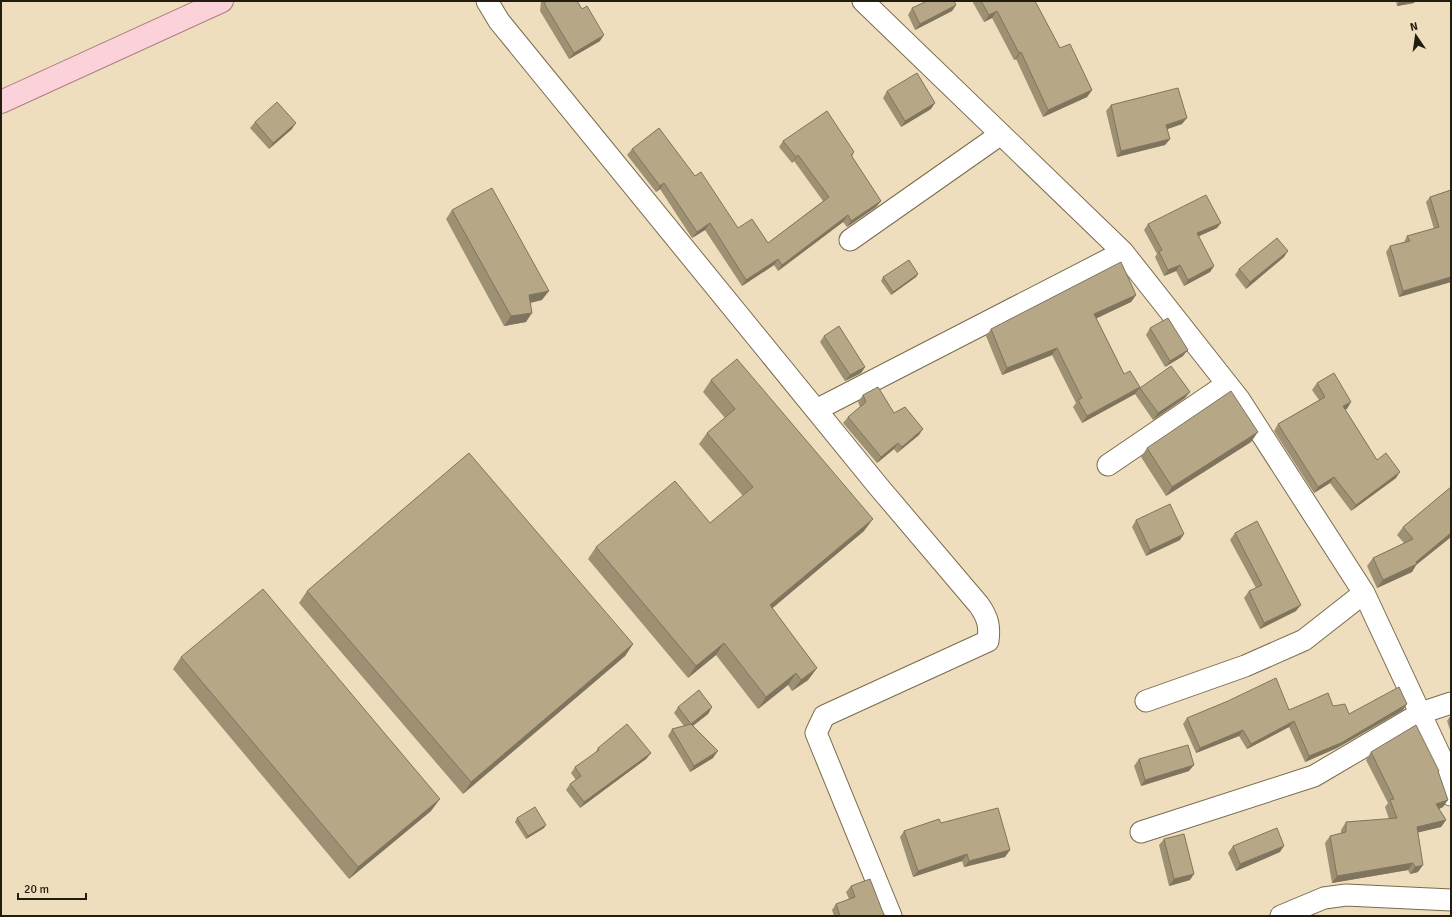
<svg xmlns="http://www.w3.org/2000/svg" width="1452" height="917" viewBox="0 0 1452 917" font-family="Signika,sans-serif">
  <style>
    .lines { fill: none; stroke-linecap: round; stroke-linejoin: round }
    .street-casing { stroke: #7a6b4d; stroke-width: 23 }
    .primary-casing { stroke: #ae7f83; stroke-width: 24 }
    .street { stroke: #fff; stroke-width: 21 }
    .primary { stroke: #fcd2da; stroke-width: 22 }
    .wall { fill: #9d9073 }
    .shaded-wall { fill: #7f755e }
    .building { fill: #b6a786; stroke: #7f755e }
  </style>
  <rect width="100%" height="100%" fill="#eedebd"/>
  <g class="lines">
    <g class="street-casing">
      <path id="street" d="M 487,1 L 499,21 L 878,486 L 979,605 C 988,618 990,626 988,641 L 824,716 L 816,733 L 891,916
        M 863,1 L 1123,252 L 1239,399 L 1364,593 L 1444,764 L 1451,795
        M 850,240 L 1001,134
        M 816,410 L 1123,252
        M 1108,465 L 1227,384
        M 1146,701 L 1245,666 L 1304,640 L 1364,593
        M 1141,832 L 1314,776 L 1421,713 L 1451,703
        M 1281,916 L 1324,898 L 1346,895 L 1451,900"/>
    </g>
    <g class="primary-casing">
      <path id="primary" d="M 1,102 L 222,1"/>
    </g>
    <use href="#street" class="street"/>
    <use href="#primary" class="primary"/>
  </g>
  <path class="wall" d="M 541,1 L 577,1 L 600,41 L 569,59 L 540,11 Z
    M 972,1 L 1035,1 L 1060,48 L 1092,90 L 1087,97 L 1043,117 L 1016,59 L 1014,60 L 992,18 L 984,22 Z
    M 1396,1 L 1415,1 L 1414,3 L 1397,6 Z
    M 956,5 L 952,11 L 915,30 L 908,15 L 912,8 Z
    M 887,91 L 931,109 L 901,127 L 883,98 Z
    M 1111,105 L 1182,124 L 1167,129 L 1170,139 L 1165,145 L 1117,157 L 1106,111 Z
    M 255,122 L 292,129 L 269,149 L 250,128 Z
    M 783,141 L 854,152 L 852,157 L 881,201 L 876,207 L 847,227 L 843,222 L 778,271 L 774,265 L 742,286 L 705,230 L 692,238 L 660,189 L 656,192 L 627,155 L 632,149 L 695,176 L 738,228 L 768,243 L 823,201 L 794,161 L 792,163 L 779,147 Z
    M 1451,190 L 1451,282 L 1399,297 L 1386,252 L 1390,246 L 1404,242 L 1407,236 L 1434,229 L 1426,202 L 1430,197 Z
    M 452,210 L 542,300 L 531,303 L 526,322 L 504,326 L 446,219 Z
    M 1148,224 L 1217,228 L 1198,236 L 1214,266 L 1210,272 L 1184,286 L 1176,271 L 1164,276 L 1155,257 L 1157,254 L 1144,230 Z
    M 1284,257 L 1246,289 L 1235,275 L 1239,269 Z
    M 918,274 L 916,277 L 891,295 L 881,281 L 883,277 Z
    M 1136,295 L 1131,302 L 1096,318 L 1124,374 L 1140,387 L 1185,398 L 1153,420 L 1135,394 L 1082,423 L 1073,407 L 1076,403 L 1052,355 L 1002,375 L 986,336 L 991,329 Z
    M 1150,328 L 1183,356 L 1165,367 L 1146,335 Z
    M 824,336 L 865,367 L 861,373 L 845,381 L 820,342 Z
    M 711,380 L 864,531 L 772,608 L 817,668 L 808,680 L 792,691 L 788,685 L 758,709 L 716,655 L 688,678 L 588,559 L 596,547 L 710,523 L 743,496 L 699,444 L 707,433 L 725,418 L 703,392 Z
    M 1317,383 L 1347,409 L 1345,409 L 1377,460 L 1396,478 L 1351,511 L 1330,483 L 1314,493 L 1274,431 L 1278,424 L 1319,400 L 1312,390 Z
    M 863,395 L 894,413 L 919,435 L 897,453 L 894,449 L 877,463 L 843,423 L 848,417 L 860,407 L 858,402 Z
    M 1251,442 L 1166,496 L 1141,457 L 1147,448 Z
    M 1451,487 L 1451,537 L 1416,565 L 1412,572 L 1377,588 L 1367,566 L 1373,558 L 1404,543 L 1397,535 L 1403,527 Z
    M 1136,520 L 1180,540 L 1146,556 L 1132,527 Z
    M 1235,533 L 1296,611 L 1260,629 L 1244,598 L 1249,591 L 1256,588 L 1230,540 Z
    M 307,591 L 633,644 L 625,656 L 463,794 L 299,603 Z
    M 181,657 L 431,811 L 349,879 L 173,669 Z
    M 1333,706 L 1349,714 L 1403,710 L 1337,748 L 1305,762 L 1289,727 L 1247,749 L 1239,736 L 1196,753 L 1183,724 L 1187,718 L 1289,710 Z
    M 678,707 L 712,707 L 708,714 L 693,726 L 713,758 L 690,772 L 668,736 L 672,729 L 684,726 L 674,713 Z
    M 1451,715 L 1451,733 L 1447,721 Z
    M 598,748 L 651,753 L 646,759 L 580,808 L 566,790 L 570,784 L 576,780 L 571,773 L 575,767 L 595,753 Z
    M 1371,752 L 1439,771 L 1438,772 L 1443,807 L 1439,809 L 1446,820 L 1441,827 L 1418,832 L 1418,872 L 1410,874 L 1408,870 L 1332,883 L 1325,843 L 1330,836 L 1341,833 L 1341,830 L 1346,822 L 1389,819 L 1385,807 L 1388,803 L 1366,760 Z
    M 1139,759 L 1189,771 L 1141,786 L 1134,766 Z
    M 517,818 L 544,828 L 526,839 L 515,822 Z
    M 941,823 L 1010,850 L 1005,857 L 964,867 L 962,861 L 913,877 L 900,837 L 904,831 Z
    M 1164,839 L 1190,880 L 1169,886 L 1159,845 Z
    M 1233,846 L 1280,852 L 1236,871 L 1228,853 Z
    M 851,886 L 886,916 L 834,916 L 832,910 L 836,904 L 849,899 L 846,892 Z"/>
  <path class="shaded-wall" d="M 1400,1 L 1415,1 L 1414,3 L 1397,6 Z
    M 956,5 L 952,11 L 915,30 L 920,24 Z
    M 997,11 L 992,18 L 984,22 L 989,15 Z
    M 604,35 L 600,41 L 569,59 L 574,53 Z
    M 1021,52 L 1016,59 L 1014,60 L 1019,53 Z
    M 1092,90 L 1087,97 L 1043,117 L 1048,110 Z
    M 935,103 L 931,109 L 901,127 L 905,121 Z
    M 1187,118 L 1182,124 L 1162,131 L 1166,125 Z
    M 296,123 L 292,129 L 269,149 L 273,143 Z
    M 1170,139 L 1165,145 L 1117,157 L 1121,151 Z
    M 798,155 L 794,161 L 792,163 L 796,157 Z
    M 664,183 L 660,189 L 656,192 L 660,186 Z
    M 881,201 L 876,207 L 847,227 L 851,221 Z
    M 848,215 L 843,222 L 778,271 L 782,265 Z
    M 710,223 L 705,230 L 692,238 L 697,232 Z
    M 1221,223 L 1217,228 L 1193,239 L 1197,233 Z
    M 1288,251 L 1284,257 L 1246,289 L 1250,282 Z
    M 778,259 L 774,265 L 742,286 L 746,280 Z
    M 1180,265 L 1176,271 L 1164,276 L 1168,270 Z
    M 1214,266 L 1210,272 L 1184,286 L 1188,280 Z
    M 918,274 L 916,277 L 891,295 L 893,292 Z
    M 1451,277 L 1451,282 L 1399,297 L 1403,291 Z
    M 549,291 L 542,300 L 523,304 L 529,295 Z
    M 1136,295 L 1131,302 L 1089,322 L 1094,314 Z
    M 532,313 L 526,322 L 504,326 L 511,316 Z
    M 1057,348 L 1052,355 L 1002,375 L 1007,368 Z
    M 1188,350 L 1183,356 L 1165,367 L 1170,361 Z
    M 865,367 L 861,373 L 845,381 L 850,375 Z
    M 1140,387 L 1135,394 L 1082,423 L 1087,416 Z
    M 1190,392 L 1185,398 L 1153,420 L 1158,413 Z
    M 1351,402 L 1347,409 L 1339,412 L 1343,406 Z
    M 923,429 L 919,435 L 897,453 L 902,447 Z
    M 1258,432 L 1251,442 L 1166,496 L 1172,487 Z
    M 898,443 L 894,449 L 877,463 L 881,457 Z
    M 1400,472 L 1396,478 L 1351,511 L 1356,505 Z
    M 1334,477 L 1330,483 L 1314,493 L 1318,487 Z
    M 873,519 L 864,531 L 762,617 L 770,605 Z
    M 1451,533 L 1451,537 L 1416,565 L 1412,572 L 1377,588 L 1383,580 L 1416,562 Z
    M 1184,534 L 1180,540 L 1146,556 L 1150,550 Z
    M 1301,605 L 1296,611 L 1260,629 L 1264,623 Z
    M 724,643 L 716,655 L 688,678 L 696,666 Z
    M 633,644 L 625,656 L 463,794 L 471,782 Z
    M 817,668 L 808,680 L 792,691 L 801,680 Z
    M 796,673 L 788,685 L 758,709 L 766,697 Z
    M 1407,704 L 1403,710 L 1337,748 L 1305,762 L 1309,756 Z
    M 712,707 L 708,714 L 687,730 L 691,724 Z
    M 1294,721 L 1289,727 L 1247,749 L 1251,744 Z
    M 1243,730 L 1239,736 L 1196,753 L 1200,748 Z
    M 718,751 L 713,758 L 690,772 L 694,766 Z
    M 651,753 L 646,759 L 580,808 L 584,802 Z
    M 1194,765 L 1189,771 L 1141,786 L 1145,780 Z
    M 440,799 L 431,811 L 349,879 L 358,867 Z
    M 1448,800 L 1443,807 L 1431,812 L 1436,804 Z
    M 1446,820 L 1441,827 L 1412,834 L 1417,827 Z
    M 546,825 L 544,828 L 526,839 L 528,836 Z
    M 1284,846 L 1280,852 L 1236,871 L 1240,864 Z
    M 1010,850 L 1005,857 L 964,867 L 969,861 Z
    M 967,854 L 962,861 L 913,877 L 918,871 Z
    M 1413,863 L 1408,870 L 1332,883 L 1337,876 Z
    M 1423,865 L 1418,872 L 1410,874 L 1415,867 Z
    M 1194,874 L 1190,880 L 1169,886 L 1174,879 Z"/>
  <path class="building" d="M 545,1 L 577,1 L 582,9 L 587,6 L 604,35 L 574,53 L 545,5 Z
    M 927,1 L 954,1 L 956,5 L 920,24 L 912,8 Z
    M 981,1 L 1035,1 L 1060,48 L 1070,44 L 1092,90 L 1048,110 L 1021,52 L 1019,53 L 997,11 L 989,15 Z
    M 917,73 L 935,103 L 905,121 L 887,91 Z
    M 1178,88 L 1187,118 L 1166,125 L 1170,139 L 1121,151 L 1111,105 Z
    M 277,102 L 296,123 L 273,143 L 255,122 Z
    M 827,111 L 854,152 L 851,155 L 881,201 L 851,221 L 848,215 L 782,265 L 778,259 L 746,280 L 710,223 L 697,232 L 664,183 L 660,186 L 632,149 L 659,128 L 695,176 L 701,172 L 738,228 L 752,219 L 768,243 L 829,197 L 798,155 L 796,157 L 783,141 Z
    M 492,188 L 549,291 L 529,295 L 532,313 L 511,316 L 452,210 Z
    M 1451,190 L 1451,277 L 1403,291 L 1390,246 L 1410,241 L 1407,236 L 1439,227 L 1430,197 Z
    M 1206,195 L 1221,223 L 1197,233 L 1214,266 L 1188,280 L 1180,265 L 1168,270 L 1159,252 L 1162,250 L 1148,224 Z
    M 1277,238 L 1288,251 L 1250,282 L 1239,269 Z
    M 909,260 L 918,274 L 893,292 L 883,277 Z
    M 1121,262 L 1136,295 L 1094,314 L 1124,374 L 1130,371 L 1140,387 L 1087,416 L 1078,400 L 1082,398 L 1057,348 L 1007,368 L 991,329 Z
    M 1168,318 L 1188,350 L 1170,361 L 1150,328 Z
    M 839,326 L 865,367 L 850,375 L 824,336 Z
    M 737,359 L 873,519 L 770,605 L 817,668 L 801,680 L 796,673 L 766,697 L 724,643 L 696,666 L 596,547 L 675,481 L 710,523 L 753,487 L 707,433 L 735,409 L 711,380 Z
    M 1171,366 L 1190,392 L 1158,413 L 1140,388 Z
    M 1334,373 L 1351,402 L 1343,406 L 1377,460 L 1386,453 L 1400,472 L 1356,505 L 1334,477 L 1318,487 L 1278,424 L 1325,397 L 1317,383 Z
    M 878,387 L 894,413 L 905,407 L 923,429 L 902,447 L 898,443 L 881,457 L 848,417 L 866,402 L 863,395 Z
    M 1231,391 L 1258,432 L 1172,487 L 1147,448 Z
    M 469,453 L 633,644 L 471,782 L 307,591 Z
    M 1451,487 L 1451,533 L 1416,562 L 1417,564 L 1383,580 L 1373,558 L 1413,539 L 1403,527 Z
    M 1170,504 L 1184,534 L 1150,550 L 1136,520 Z
    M 1257,521 L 1301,605 L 1264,623 L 1249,591 L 1262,585 L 1235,533 Z
    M 263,589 L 440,799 L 358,867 L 181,657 Z
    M 1276,678 L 1289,710 L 1328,693 L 1333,706 L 1345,704 L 1349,714 L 1399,687 L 1407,704 L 1341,743 L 1309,756 L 1294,721 L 1251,744 L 1243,730 L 1200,748 L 1187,718 L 1228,701 Z
    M 699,690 L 712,707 L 691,724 L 678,707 Z
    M 627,724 L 651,753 L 584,802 L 570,784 L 581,776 L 575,767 L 599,750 L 598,748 Z
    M 691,724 L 718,751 L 694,766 L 672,729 Z
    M 1416,725 L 1439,771 L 1438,771 L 1448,800 L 1436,804 L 1446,820 L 1417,827 L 1423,865 L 1415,867 L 1413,863 L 1337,876 L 1330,836 L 1346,832 L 1346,822 L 1397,818 L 1390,800 L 1394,799 L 1371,752 Z
    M 1188,745 L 1194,765 L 1145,780 L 1139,759 Z
    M 535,807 L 546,825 L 528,836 L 517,818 Z
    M 998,808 L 1010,850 L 969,861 L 967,854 L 918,871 L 904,831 L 939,819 L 941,823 Z
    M 1277,828 L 1284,846 L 1240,864 L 1233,846 Z
    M 1184,834 L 1194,874 L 1174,879 L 1164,839 Z
    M 870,879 L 884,915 L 886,916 L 840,916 L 836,904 L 855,897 L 851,886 Z"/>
  <rect width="1452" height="917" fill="none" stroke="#221d10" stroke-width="4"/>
  <g transform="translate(1416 36) rotate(347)" stroke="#eedebd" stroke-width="3" paint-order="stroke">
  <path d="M0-3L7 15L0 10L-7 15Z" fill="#221d10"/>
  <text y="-6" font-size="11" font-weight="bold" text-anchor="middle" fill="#221d10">N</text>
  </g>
  <path d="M18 893v6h68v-6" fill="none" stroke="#221d10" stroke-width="2"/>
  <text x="24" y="893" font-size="12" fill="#221d10" stroke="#eedebd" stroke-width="3" paint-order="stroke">20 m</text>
</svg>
